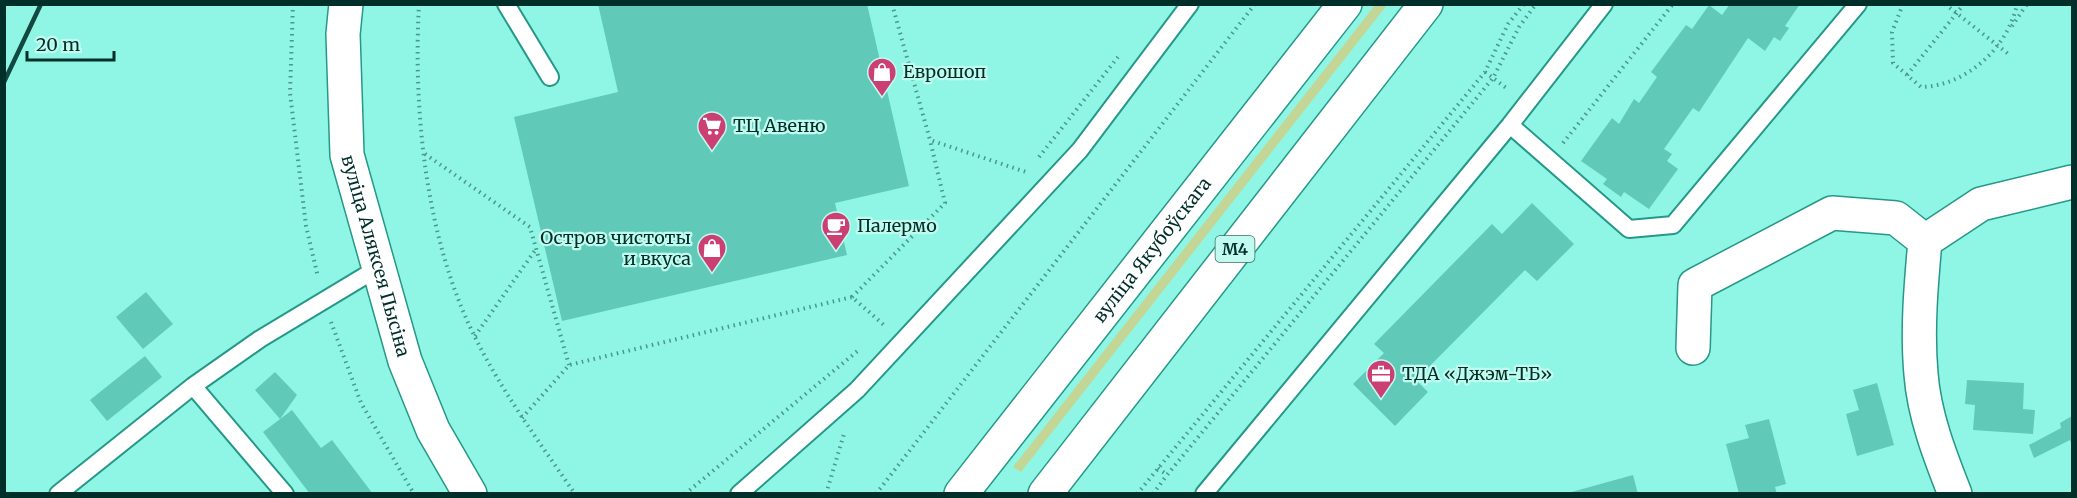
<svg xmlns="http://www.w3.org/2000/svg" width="2077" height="498" viewBox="0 0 2077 498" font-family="Merriweather,serif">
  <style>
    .green { fill: #c3d696 }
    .building { fill: #61c9b8 }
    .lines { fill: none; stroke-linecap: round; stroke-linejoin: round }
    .lane-casing { stroke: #269888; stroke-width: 20 }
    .street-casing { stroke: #269888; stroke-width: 36 }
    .primary-casing { stroke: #269888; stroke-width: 36 }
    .path { stroke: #4b978b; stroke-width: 4; stroke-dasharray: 1.5 4.5; stroke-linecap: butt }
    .lane { stroke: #fff; stroke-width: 16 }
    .street { stroke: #fff; stroke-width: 33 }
    .primary { stroke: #fff; stroke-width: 33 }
    .rail { stroke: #124841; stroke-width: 4.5 }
    .labels { text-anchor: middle; stroke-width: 4.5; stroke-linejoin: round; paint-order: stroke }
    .shield { fill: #c1fbf0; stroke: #3a6c65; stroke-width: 1.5 }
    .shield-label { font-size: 16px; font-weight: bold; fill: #002f29 }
    .poi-label { font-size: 18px; fill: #002f29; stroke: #c1fbf0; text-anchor: start }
    .street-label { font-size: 18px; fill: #002f29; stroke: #c1fbf0 }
  </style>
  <rect width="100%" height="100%" fill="#8ff6e5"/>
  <path class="green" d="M 1375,5 L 1387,5 L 1021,472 L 1013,467 Z"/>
  <path class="building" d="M 598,4 L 867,4 L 909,186 L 835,203 L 847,255 L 562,321 L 514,117 L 618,92 Z
    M 1730,4 L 1800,4 L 1785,26 L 1789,28 L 1780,41 L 1774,37 L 1765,51 L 1748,38 L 1699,112 L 1693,108 L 1664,149 L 1672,154 L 1667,161 L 1678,169 L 1649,209 L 1624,192 L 1621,197 L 1603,184 L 1607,179 L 1581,161 L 1612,118 L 1619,124 L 1634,99 L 1639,103 L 1657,77 L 1651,72 L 1686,25 L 1692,29 L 1709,5 L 1722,15 Z
    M 1532,203 L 1574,244 L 1537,281 L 1525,270 L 1416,380 L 1428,392 L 1395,426 L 1353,384 L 1384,353 L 1374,344 L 1492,224 L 1502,234 Z
    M 146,292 L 173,324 L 143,349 L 116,317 Z
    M 145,356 L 162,377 L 107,421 L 90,400 Z
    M 275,372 L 297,395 L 280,419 L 255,390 Z
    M 1967,380 L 2024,383 L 2023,409 L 2035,410 L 2033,434 L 1973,430 L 1975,405 L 1965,404 Z
    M 1877,383 L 1894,445 L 1857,456 L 1846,414 L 1859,410 L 1853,390 Z
    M 292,410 L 321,448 L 332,440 L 373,494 L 310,494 L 263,432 Z
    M 2072,416 L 2072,445 L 2070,440 L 2034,458 L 2029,445 L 2061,428 L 2060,423 Z
    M 1769,419 L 1786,484 L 1775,487 L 1777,494 L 1739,494 L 1726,444 L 1749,438 L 1745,425 Z
    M 1633,475 L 1638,494 L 1569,494 L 1568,493 Z"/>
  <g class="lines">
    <g class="lane-casing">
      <path id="lane" d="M 506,4 L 550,77
        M 1510,125 L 1629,229 L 1673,225 L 1858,4
        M 193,386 L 285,494
        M 58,494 L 193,386 L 260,339 L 378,268
        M 739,494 L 857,390 L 1080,150 L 1190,4
        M 1204,494 L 1510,125 L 1604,4"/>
    </g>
    <g class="street-casing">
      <path id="street" d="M 1925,241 L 1981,204 L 2072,182
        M 1693,348 L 1695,285 L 1832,213 L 1896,218 L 1925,241 C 1921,285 1917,330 1921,374 C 1924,415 1940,456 1955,494"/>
    </g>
    <g class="primary-casing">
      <g id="primary">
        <path id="s1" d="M 346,4 L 343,34 L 347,155 L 405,361 L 433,430 L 470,494"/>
        <path id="s2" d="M 961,494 L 1345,4"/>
        <path d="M 1045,494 L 1426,4"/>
      </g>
    </g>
    <path class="path" d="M 293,4 L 290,93 L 306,226 L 318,277
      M 419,4 C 413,112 426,240 475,337 C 502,392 540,443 575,494
      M 892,4 L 930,140 L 1026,172
      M 1903,4 L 1892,32 L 1893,63 L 1921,87 C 1966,86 2008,48 2017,4
      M 1945,4 L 2011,56
      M 2012,26 L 2027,4
      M 1485,72 L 1509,90
      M 1907,75 L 1964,4
      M 1563,143 L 1673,4
      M 425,154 L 530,227 L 569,365
      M 1039,157 L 1118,57
      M 852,297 L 945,203 L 930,140
      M 331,322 L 361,403 L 414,494
      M 475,336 L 536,249
      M 522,418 L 569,365 L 852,297 L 885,326
      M 1158,468 L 1167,475 L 1493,78 L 1519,27 L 1536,4
      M 685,494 L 860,349
      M 826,494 L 844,434
      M 876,494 L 1255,4
      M 1137,494 L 1485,72 L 1508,24 L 1524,4
      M 1153,494 L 1167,475"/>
    <use href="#lane" class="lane"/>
    <use href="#street" class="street"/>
    <use href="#primary" class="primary"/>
    <path class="rail" d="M 4,82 L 41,4"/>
  </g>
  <defs>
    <g id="shop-pin" transform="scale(1.5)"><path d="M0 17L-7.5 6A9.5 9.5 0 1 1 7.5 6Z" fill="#cb3f73" stroke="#c1fbf0"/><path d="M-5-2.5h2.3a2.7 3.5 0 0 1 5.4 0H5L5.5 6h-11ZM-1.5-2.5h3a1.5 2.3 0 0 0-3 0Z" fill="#fff"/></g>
    <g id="supermarket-pin" transform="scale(1.5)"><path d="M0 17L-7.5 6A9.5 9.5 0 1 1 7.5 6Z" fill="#cb3f73" stroke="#c1fbf0"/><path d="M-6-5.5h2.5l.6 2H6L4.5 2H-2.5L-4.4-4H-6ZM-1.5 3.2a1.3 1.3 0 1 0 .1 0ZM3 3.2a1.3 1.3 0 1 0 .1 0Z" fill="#fff"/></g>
    <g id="cafe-pin" transform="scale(1.5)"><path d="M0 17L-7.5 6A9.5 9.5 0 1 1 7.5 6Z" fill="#cb3f73" stroke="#c1fbf0"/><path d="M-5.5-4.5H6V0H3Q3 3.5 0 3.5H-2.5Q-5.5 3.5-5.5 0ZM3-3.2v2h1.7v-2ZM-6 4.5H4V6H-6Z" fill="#fff"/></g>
    <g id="office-pin" transform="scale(1.5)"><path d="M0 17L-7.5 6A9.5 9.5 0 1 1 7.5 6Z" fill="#cb3f73" stroke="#c1fbf0"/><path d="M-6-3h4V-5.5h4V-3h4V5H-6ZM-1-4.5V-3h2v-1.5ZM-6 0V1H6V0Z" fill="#fff"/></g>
  </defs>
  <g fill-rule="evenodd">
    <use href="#shop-pin" x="882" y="72"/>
    <use href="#supermarket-pin" x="712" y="126"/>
    <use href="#cafe-pin" x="836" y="226"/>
    <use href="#shop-pin" x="712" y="248"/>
    <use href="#office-pin" x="1381" y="374"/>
  </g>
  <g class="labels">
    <rect class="shield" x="1215.5" y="236" width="39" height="26" rx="4.5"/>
    <g class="shield-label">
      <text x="1235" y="255">М4</text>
    </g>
    <g class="poi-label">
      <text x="903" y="78">Еврошоп</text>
      <text x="733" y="132">ТЦ Авеню</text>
      <text x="857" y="232">Палермо</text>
      <text x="691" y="244" text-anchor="end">Остров чистоты<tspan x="691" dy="21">и вкуса</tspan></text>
      <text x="1402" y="380">ТДА «Джэм-ТБ»</text>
    </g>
    <g class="street-label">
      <text dy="6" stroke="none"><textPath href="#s2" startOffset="310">вуліца Якубоўскага</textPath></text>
      <text dy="6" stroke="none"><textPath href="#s1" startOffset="256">вуліца Аляксея Пысіна</textPath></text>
    </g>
  </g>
  <rect width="2077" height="498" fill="none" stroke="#002f29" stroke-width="12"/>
  <path d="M27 51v9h87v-9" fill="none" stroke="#002f29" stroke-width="3"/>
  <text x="36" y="51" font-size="18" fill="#002f29" stroke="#c1fbf0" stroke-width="4.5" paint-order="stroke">20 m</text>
</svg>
